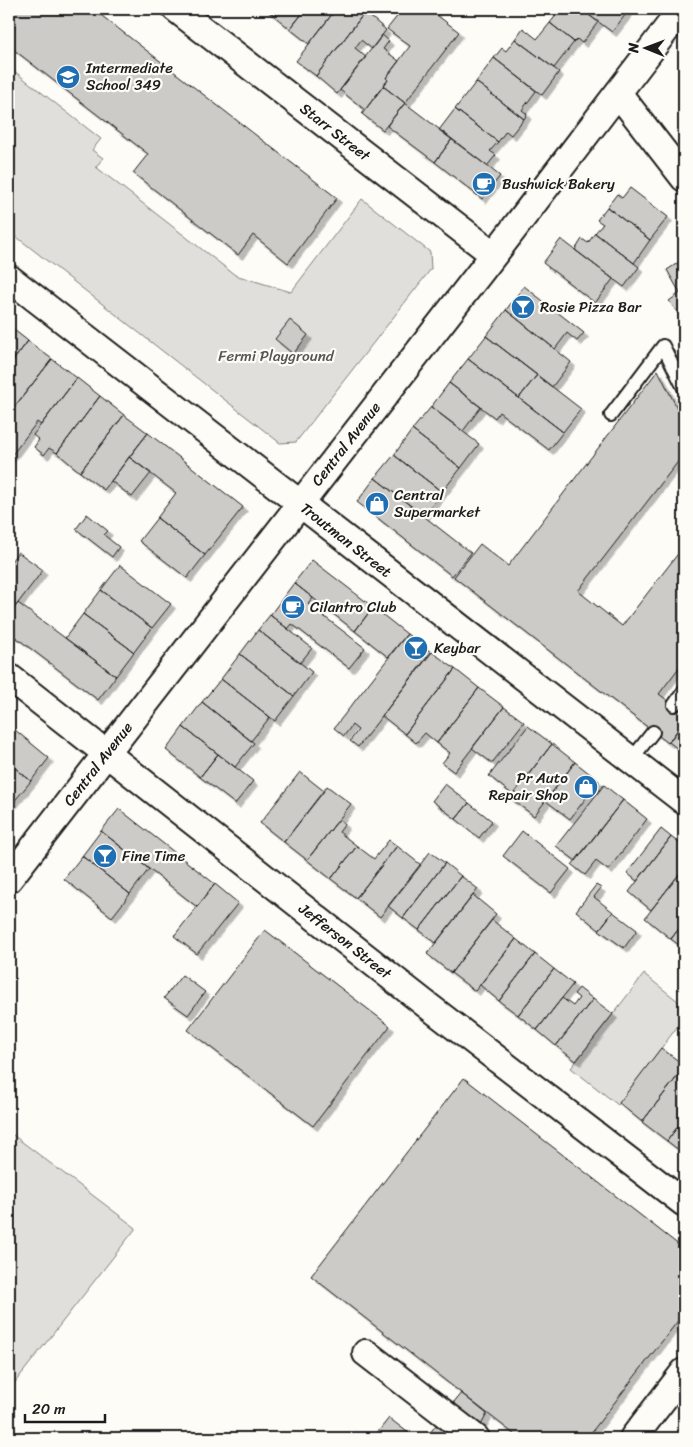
<svg xmlns="http://www.w3.org/2000/svg" width="693" height="1447" viewBox="0 0 693 1447" font-family="Sriracha,sans-serif">
  <style>
    .green { fill: #e0dfdb; stroke: #7e7e7c }
    .building { fill: #cccbc8; stroke: #1c1c1c; filter: url(#shadow) }
    .lines { fill: none; stroke-linecap: round; stroke-linejoin: round }
    .service-casing { stroke: #1c1c1c; stroke-width: 16 }
    .minor-casing { stroke: #1c1c1c; stroke-width: 30 }
    .service { stroke: #fdfcf7; stroke-width: 12 }
    .minor { stroke: #fdfcf7; stroke-width: 26 }
    .labels { text-anchor: middle; stroke-width: 4.5; stroke-linejoin: round; paint-order: stroke }
    .poi-label { font-size: 15px; fill: #1c1c1c; stroke: #fdfcf7; text-anchor: start }
    .street-label { font-size: 15px; fill: #1c1c1c; stroke: #fdfcf7 }
    .park-label { font-size: 15px; fill: #575655; stroke: #fdfcf7 }
  </style>
  <defs>
    <filter id="shadow"><feDropShadow dx="4.5" dy="4.5" stdDeviation="0" flood-color="#0004"/></filter>
  </defs>
  <rect width="100%" height="100%" fill="#fdfcf7"/>
  <filter id="ink" filterUnits="userSpaceOnUse"><feTurbulence type="fractalNoise" baseFrequency=".02" numOctaves="2"/><feDisplacementMap in="SourceGraphic" scale="10" xChannelSelector="R" yChannelSelector="G"/><feConvolveMatrix kernelMatrix="1 2 1 2 8 2 1 2 1" color-interpolation-filters="sRGB"/></filter>
  <g filter="url(#ink)">
    <path class="green" d="M 9,67 L 101,139 L 92,150 L 103,158 L 96,167 L 235,275 L 291,292 L 362,199 L 430,252 L 431,269 L 296,442 L 280,443 L 9,231 Z
      M 644,974 L 684,1006 L 684,1018 L 618,1105 L 571,1068 Z
      M 9,1132 L 136,1228 L 9,1390 Z"/>
    <path class="building" d="M 9,9 L 93,9 L 337,198 L 288,263 L 253,235 L 238,255 L 133,173 L 148,154 L 9,46 Z
      M 264,9 L 276,9 L 272,14 Z
      M 276,9 L 306,9 L 290,29 L 272,14 Z
      M 306,9 L 336,9 L 309,44 L 290,29 Z
      M 336,9 L 360,9 L 365,12 L 316,76 L 296,61 Z
      M 403,9 L 429,9 L 459,32 L 405,103 L 383,86 L 388,80 L 386,78 L 410,46 L 387,29 Z
      M 561,9 L 581,9 L 598,22 L 582,43 L 577,39 L 574,42 L 550,23 Z
      M 581,9 L 628,9 L 629,10 L 612,32 Z
      M 365,12 L 386,30 L 372,49 L 361,40 L 355,48 L 366,57 L 337,94 L 316,76 Z
      M 550,23 L 574,42 L 554,68 L 515,39 L 523,28 L 537,39 Z
      M 382,35 L 389,41 L 383,49 L 399,61 L 386,78 L 388,80 L 365,110 L 340,90 Z
      M 515,39 L 559,72 L 542,95 L 494,58 L 502,48 L 506,51 Z
      M 494,58 L 536,91 L 522,110 L 527,114 L 524,119 L 476,82 Z
      M 476,82 L 524,119 L 511,135 L 506,131 L 498,142 L 455,109 Z
      M 383,86 L 405,103 L 383,130 L 362,114 Z
      M 684,101 L 684,112 L 679,105 Z
      M 405,103 L 452,139 L 435,162 L 387,126 Z
      M 455,109 L 498,142 L 490,151 L 496,155 L 487,166 L 439,130 Z
      M 452,139 L 500,176 L 482,199 L 435,162 Z
      M 630,188 L 668,217 L 650,240 L 607,207 L 617,194 L 622,198 Z
      M 607,207 L 650,240 L 634,263 L 595,233 L 603,224 L 597,220 Z
      M 595,233 L 639,267 L 624,287 L 575,250 L 582,239 L 588,243 Z
      M 561,239 L 613,279 L 595,303 L 543,263 Z
      M 684,259 L 684,290 L 680,293 L 667,270 Z
      M 524,286 L 584,333 L 577,341 L 567,333 L 555,349 L 506,310 Z
      M 684,290 L 684,317 L 682,319 L 669,301 Z
      M 506,310 L 571,362 L 552,387 L 486,336 Z
      M 290,320 L 308,335 L 293,354 L 275,339 Z
      M 9,326 L 28,341 L 9,366 Z
      M 486,336 L 537,375 L 519,398 L 468,359 Z
      M 28,341 L 52,359 L 15,406 L 9,401 L 9,366 Z
      M 52,359 L 77,378 L 41,425 L 37,422 L 9,459 L 9,414 Z
      M 468,359 L 563,432 L 549,450 L 499,412 L 495,418 L 449,383 Z
      M 658,370 L 684,422 L 684,454 L 578,591 L 622,626 L 684,546 L 684,661 L 659,694 L 684,713 L 684,721 L 668,743 L 454,577 L 480,544 L 508,566 Z
      M 537,375 L 581,409 L 563,432 L 519,398 Z
      M 77,378 L 100,396 L 57,453 L 49,448 L 44,455 L 34,447 L 39,440 L 33,435 Z
      M 449,383 L 481,407 L 463,431 L 431,407 Z
      M 100,396 L 124,415 L 80,472 L 57,453 Z
      M 431,407 L 479,444 L 461,468 L 412,430 Z
      M 124,415 L 148,433 L 104,490 L 80,472 Z
      M 412,430 L 461,468 L 442,492 L 394,455 Z
      M 148,433 L 243,507 L 205,555 L 157,518 L 176,493 L 129,457 Z
      M 394,455 L 442,492 L 424,516 L 375,478 Z
      M 129,457 L 151,473 L 132,497 L 111,481 Z
      M 375,478 L 471,553 L 452,576 L 357,502 Z
      M 87,514 L 108,531 L 104,535 L 119,547 L 112,557 L 76,529 Z
      M 157,518 L 205,555 L 187,578 L 139,541 Z
      M 18,552 L 43,570 L 9,615 L 9,564 Z
      M 312,560 L 373,607 L 355,631 L 294,583 Z
      M 120,565 L 171,604 L 152,628 L 101,590 Z
      M 294,583 L 313,598 L 308,604 L 365,648 L 349,668 L 292,624 L 288,629 L 270,615 Z
      M 101,590 L 152,628 L 134,652 L 83,614 Z
      M 18,603 L 116,676 L 98,700 L 9,632 L 9,615 Z
      M 373,607 L 407,634 L 388,657 L 355,631 Z
      M 83,614 L 134,652 L 116,676 L 65,638 Z
      M 270,615 L 312,648 L 300,663 L 258,630 Z
      M 258,630 L 312,672 L 294,696 L 240,654 Z
      M 407,634 L 431,652 L 358,747 L 350,741 L 358,730 L 352,725 L 344,736 L 334,728 Z
      M 432,652 L 455,669 L 405,734 L 382,716 Z
      M 240,654 L 294,696 L 275,721 L 221,679 Z
      M 455,669 L 479,688 L 437,743 L 425,733 L 416,743 L 405,734 Z
      M 221,679 L 270,717 L 251,741 L 202,702 Z
      M 479,688 L 504,707 L 454,772 L 442,763 L 450,753 L 437,743 Z
      M 202,702 L 254,743 L 235,767 L 183,727 Z
      M 504,707 L 524,722 L 492,763 L 472,748 Z
      M 684,722 L 684,754 L 669,742 Z
      M 9,725 L 49,758 L 31,781 L 9,763 Z
      M 528,726 L 552,744 L 513,795 L 489,776 Z
      M 183,727 L 218,754 L 200,777 L 166,750 Z
      M 552,744 L 575,762 L 534,816 L 510,798 Z
      M 218,754 L 253,781 L 235,804 L 200,777 Z
      M 575,762 L 599,781 L 570,819 L 546,801 Z
      M 9,763 L 31,781 L 12,804 L 9,801 Z
      M 300,772 L 324,791 L 284,842 L 260,823 Z
      M 445,784 L 469,803 L 456,819 L 432,801 Z
      M 604,785 L 623,800 L 576,861 L 556,846 Z
      M 327,786 L 351,804 L 307,860 L 284,842 Z
      M 623,800 L 647,819 L 608,870 L 596,861 L 585,875 L 572,865 Z
      M 469,803 L 492,821 L 479,838 L 456,819 Z
      M 119,809 L 215,884 L 197,907 L 101,831 Z
      M 339,819 L 345,824 L 339,832 L 357,846 L 331,879 L 307,860 Z
      M 661,829 L 671,837 L 637,881 L 627,873 Z
      M 101,831 L 149,869 L 130,894 L 82,856 Z
      M 522,831 L 570,869 L 551,893 L 503,856 Z
      M 671,837 L 684,847 L 684,868 L 651,910 L 629,892 Z
      M 389,840 L 397,846 L 356,898 L 331,879 L 357,846 L 374,859 Z
      M 397,846 L 421,865 L 380,917 L 356,898 Z
      M 430,852 L 445,863 L 403,918 L 388,906 Z
      M 82,856 L 130,894 L 112,917 L 64,879 Z
      M 445,863 L 461,876 L 419,930 L 403,918 Z
      M 684,868 L 684,922 L 671,939 L 645,918 Z
      M 461,876 L 478,889 L 436,943 L 419,930 Z
      M 215,884 L 238,903 L 197,954 L 174,936 Z
      M 596,885 L 601,888 L 594,897 L 613,912 L 599,930 L 576,911 Z
      M 473,895 L 496,914 L 451,973 L 427,954 Z
      M 613,912 L 637,930 L 624,948 L 599,930 Z
      M 492,920 L 516,939 L 475,991 L 451,973 Z
      M 684,922 L 684,949 L 671,939 Z
      M 265,930 L 390,1026 L 313,1126 L 188,1030 Z
      M 516,939 L 535,954 L 499,1001 L 480,985 Z
      M 535,954 L 554,969 L 518,1015 L 499,1001 Z
      M 554,969 L 573,984 L 537,1030 L 518,1015 Z
      M 182,975 L 205,992 L 188,1015 L 164,998 Z
      M 579,988 L 593,999 L 556,1046 L 537,1030 L 562,998 L 573,1006 L 579,998 L 574,994 Z
      M 593,999 L 613,1014 L 576,1061 L 556,1046 Z
      M 661,1048 L 684,1065 L 684,1068 L 642,1122 L 619,1103 Z
      M 684,1068 L 684,1118 L 667,1141 L 642,1122 Z
      M 464,1078 L 684,1249 L 684,1313 L 587,1438 L 519,1438 L 311,1276 Z
      M 684,1118 L 684,1154 L 667,1141 Z
      M 461,1393 L 487,1414 L 474,1438 L 426,1438 Z
      M 389,1418 L 415,1438 L 373,1438 Z"/>
    <g class="lines">
      <g class="service-casing">
        <path id="service" d="M 611,415 L 663,346 L 684,388
          M 674,705 L 684,691
          M 631,760 L 653,732"/>
      </g>
      <g class="minor-casing">
        <path id="minor" d="M 176,9 L 493,254
          M 618,93 L 684,178
          M 9,278 L 684,801
          M 9,677 L 423,1002 L 684,1203
          M 9,879 L 503,243 L 682,9
          M 366,1353 L 476,1438
          M 633,1438 L 684,1372"/>
      </g>
      <use href="#service" class="service"/>
      <use href="#minor" class="minor"/>
    </g>
  </g>
  <defs>
    <g id="school-disc" transform="scale(1.25)"><circle r="9.5" fill="#1f6fb2" stroke="#fdfcf7"/><path d="M0-5L7-2L0 1L-7-2ZM-4 1L0 2.5L4 1V4Q0 6-4 4Z" fill="#fff"/></g>
    <g id="cafe-disc" transform="scale(1.25)"><circle r="9.5" fill="#1f6fb2" stroke="#fdfcf7"/><path d="M-5.5-4.5H6V0H3Q3 3.5 0 3.5H-2.5Q-5.5 3.5-5.5 0ZM3-3.2v2h1.7v-2ZM-6 4.5H4V6H-6Z" fill="#fff"/></g>
    <g id="bar-disc" transform="scale(1.25)"><circle r="9.5" fill="#1f6fb2" stroke="#fdfcf7"/><path d="M-6-5H6L.8 .8V4.5H3.5V6h-7V4.5H-.8V.8Z" fill="#fff"/></g>
    <g id="shop-disc" transform="scale(1.25)"><circle r="9.5" fill="#1f6fb2" stroke="#fdfcf7"/><path d="M-5-2.5h2.3a2.7 3.5 0 0 1 5.4 0H5L5.5 6h-11ZM-1.5-2.5h3a1.5 2.3 0 0 0-3 0Z" fill="#fff"/></g>
  </defs>
  <g fill-rule="evenodd">
    <use href="#school-disc" x="68" y="77"/>
    <use href="#cafe-disc" x="484" y="184"/>
    <use href="#bar-disc" x="523" y="307"/>
    <use href="#shop-disc" x="377" y="504"/>
    <use href="#cafe-disc" x="293" y="607"/>
    <use href="#bar-disc" x="416" y="648"/>
    <use href="#shop-disc" x="586" y="787"/>
    <use href="#bar-disc" x="105" y="856"/>
  </g>
  <g class="labels">
    <g class="poi-label">
      <text x="86" y="73">Intermediate<tspan x="86" dy="17">School 349</tspan></text>
      <text x="502" y="189">Bushwick Bakery</text>
      <text x="540" y="312">Rosie Pizza Bar</text>
      <text x="394" y="500">Central<tspan x="394" dy="17">Supermarket</tspan></text>
      <text x="310" y="612">Cilantro Club</text>
      <text x="434" y="653">Keybar</text>
      <text x="568" y="783" text-anchor="end">Pr Auto<tspan x="568" dy="17">Repair Shop</tspan></text>
      <text x="122" y="861">Fine Time</text>
    </g>
    <g class="street-label">
      <text transform="translate(335 132) rotate(38)" y="5">Starr Street</text>
      <text transform="translate(346 444) rotate(-52)" y="5">Central Avenue</text>
      <text transform="translate(346 540) rotate(38)" y="5">Troutman Street</text>
      <text transform="translate(98 764) rotate(-52)" y="5">Central Avenue</text>
      <text transform="translate(345 941) rotate(38)" y="5">Jefferson Street</text>
    </g>
    <g class="park-label">
      <text x="276" y="361">Fermi Playground</text>
    </g>
  </g>
  <rect width="693" height="1447" fill="none" stroke="#fdfcf7" stroke-width="30"/>
  <rect x="15" y="15" width="663" height="1417" fill="none" stroke="#1c1c1c" stroke-width="2" filter="url(#ink)"/>
  <g transform="translate(646 48) rotate(271)" stroke="#fdfcf7" stroke-width="4" paint-order="stroke">
  <path d="M0-4L9 19L0 12L-9 19Z" fill="#1c1c1c"/>
  <text y="-8" font-size="14" font-weight="bold" text-anchor="middle" fill="#1c1c1c">N</text>
  </g>
  <path d="M25 1414v8h80v-8" fill="none" stroke="#1c1c1c" stroke-width="2.5"/>
  <text x="32" y="1414" font-size="15" fill="#1c1c1c" stroke="#fdfcf7" stroke-width="4" paint-order="stroke">20 m</text>
</svg>
